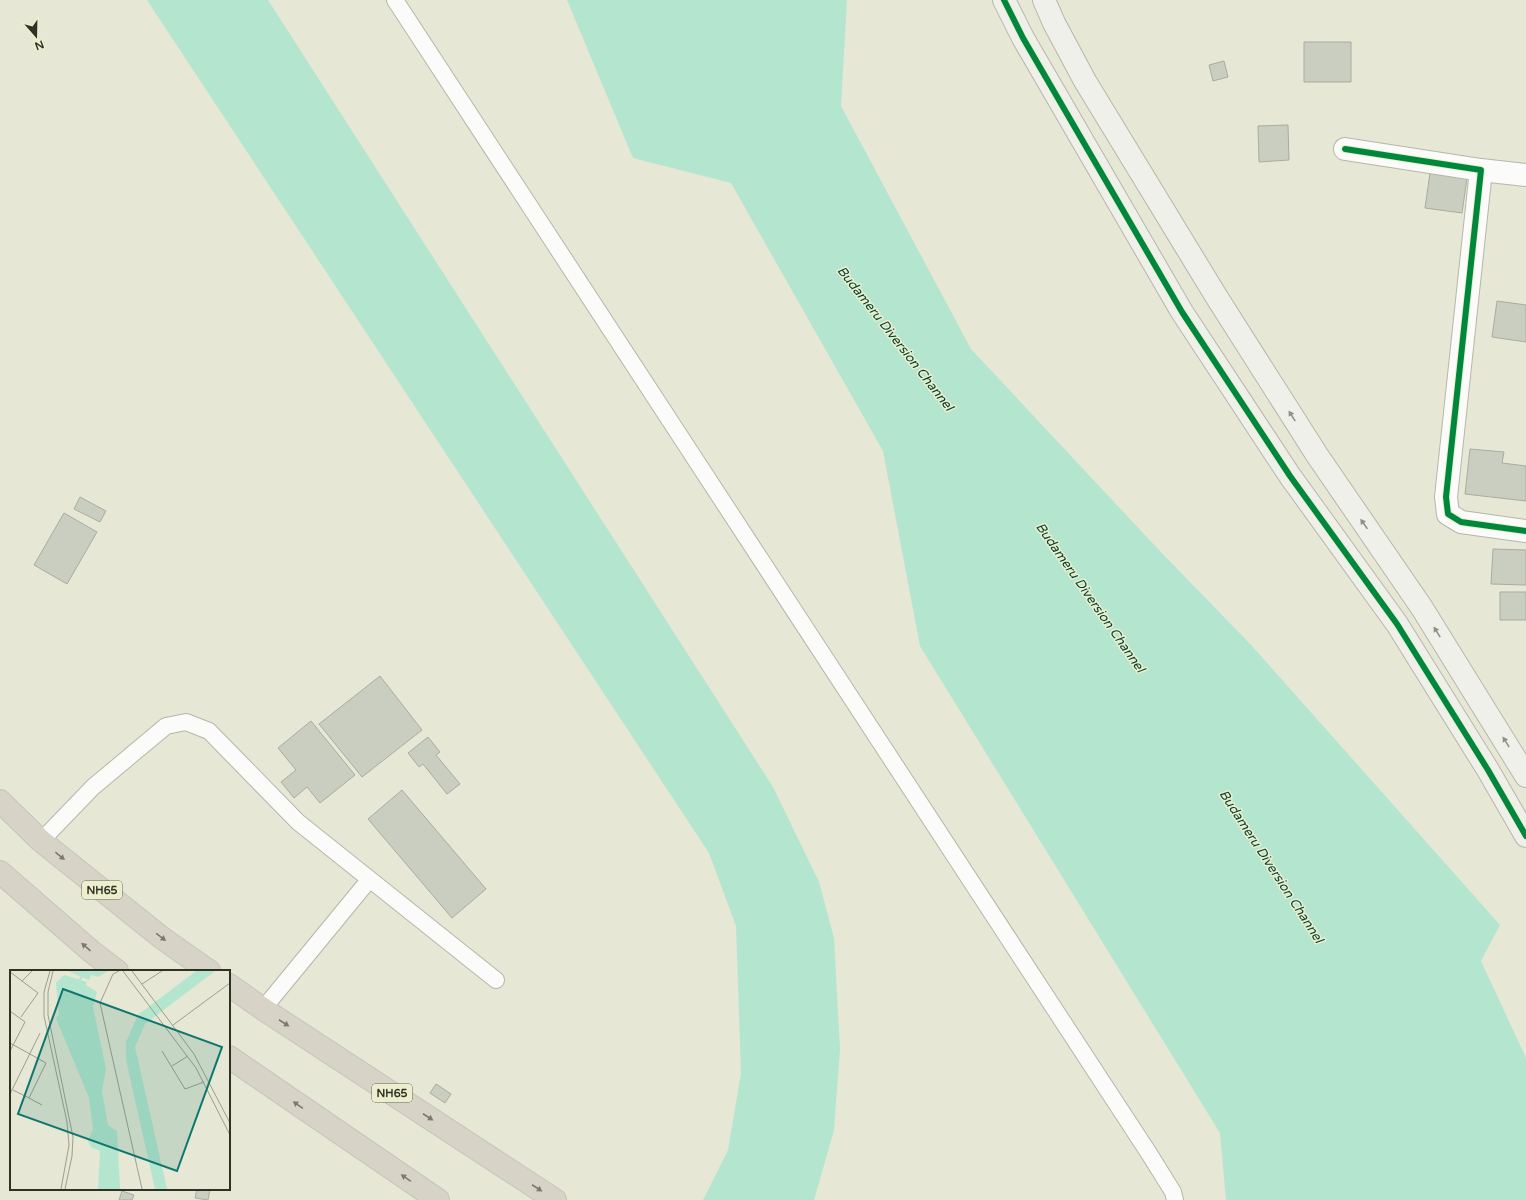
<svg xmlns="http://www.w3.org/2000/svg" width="1526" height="1200" viewBox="0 0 1526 1200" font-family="'Varela Round',sans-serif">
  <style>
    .water { fill: #b4e5cf }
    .building { fill: #c9cec1; stroke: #a8ada0 }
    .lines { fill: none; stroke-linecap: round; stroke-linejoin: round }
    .lane-casing { stroke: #b6b7a8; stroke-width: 18 }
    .street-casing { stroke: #b6b7a8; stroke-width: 24 }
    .secondary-casing { stroke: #b6b7a8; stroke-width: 24 }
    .highway-casing { stroke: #c5c5bc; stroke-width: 24 }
    .lane { stroke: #fbfbf9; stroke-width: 16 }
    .street { stroke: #fbfbf9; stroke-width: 22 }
    .secondary { stroke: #f0f0ea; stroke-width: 22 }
    .highway { stroke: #d8d3c7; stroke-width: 22 }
    .cycleway-casing { stroke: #ecefcd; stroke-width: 8 }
    .cycleway { stroke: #00873e; stroke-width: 6 }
    .oneway { fill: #909087 }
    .oneway2 { fill: #7c7a6d }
    .labels { text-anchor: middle; stroke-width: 3; stroke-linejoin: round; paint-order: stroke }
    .shield { fill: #ecefcd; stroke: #686a57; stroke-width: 1 }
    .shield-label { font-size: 11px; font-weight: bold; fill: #303124 }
    .water-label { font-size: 13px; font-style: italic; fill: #003f31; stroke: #ecefcd }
    .inset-river { fill: none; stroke: #b4e5cf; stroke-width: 2 }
    .inset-road { fill: none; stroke: #9d9e8e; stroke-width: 1 }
    .view { fill: #0f766e; fill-opacity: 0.15; stroke: #0f766e; stroke-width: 2 }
    .inset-edge { fill: none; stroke: #303124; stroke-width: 2 }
  </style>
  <rect width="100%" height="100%" fill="#e6e7d5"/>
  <path class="water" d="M 147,0 L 268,0 L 773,787 L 819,882 L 834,938 L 840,1049 L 834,1130 L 814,1200 L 703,1200 L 728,1150 L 741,1073 L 736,926 L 709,853 Z
    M 567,0 L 847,0 L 841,106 L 971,349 L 1157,548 L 1252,646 L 1500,925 L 1481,961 L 1526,1058 L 1526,1200 L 1226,1200 L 1220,1133 L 920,646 L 883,451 L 731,183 L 633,158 Z"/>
  <path class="building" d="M 1304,42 L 1351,42 L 1351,82 L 1304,82 Z
    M 1224,61 L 1228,77 L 1213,81 L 1209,65 Z
    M 1288,125 L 1289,160 L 1259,162 L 1258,126 Z
    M 1430,173 L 1467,178 L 1462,213 L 1425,208 Z
    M 1497,301 L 1526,305 L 1526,342 L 1492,337 Z
    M 1470,449 L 1504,452 L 1502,463 L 1526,466 L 1526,501 L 1465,494 Z
    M 80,497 L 106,511 L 100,522 L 74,509 Z
    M 64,513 L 97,532 L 67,584 L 34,565 Z
    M 1493,549 L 1526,550 L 1526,585 L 1491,584 Z
    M 1500,592 L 1526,592 L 1526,620 L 1500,620 Z
    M 380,676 L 422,730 L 362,777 L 319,724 Z
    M 311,721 L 355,775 L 320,803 L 307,787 L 294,798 L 281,782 L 296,770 L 278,748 Z
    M 428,737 L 440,752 L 436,755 L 460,784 L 447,794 L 423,764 L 419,767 L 408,753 Z
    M 402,790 L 486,889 L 452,918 L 368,819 Z
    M 436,1084 L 451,1094 L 445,1103 L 430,1093 Z
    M 197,1189 L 210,1189 L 208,1200 L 195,1198 Z
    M 122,1191 L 134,1195 L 132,1200 L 119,1200 Z"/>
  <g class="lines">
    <g class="lane-casing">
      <path id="lane" d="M 395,0 L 1150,1155 L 1173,1192 L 1175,1200
        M 41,841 L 93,787 L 166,726 L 186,722 L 209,731 L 298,822 L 496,980
        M 263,1009 L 369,880"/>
    </g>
    <g class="street-casing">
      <path id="street" d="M 1345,149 L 1481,170 L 1446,497 L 1448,514 L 1461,522 L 1526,531
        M 1481,170 L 1526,175"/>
    </g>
    <g class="secondary-casing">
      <path id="secondary" d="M 1004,0 L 1023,38 L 1182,312 L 1290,476 L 1397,624 L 1488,770 L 1526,836
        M 1044,0 L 1054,23 L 1085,81 L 1216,296 L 1317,455 L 1422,608 L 1526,776"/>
    </g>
    <g class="highway-casing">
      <path id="highway" d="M 0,801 L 41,841 L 162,938 L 209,971
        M 0,872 L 92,952 L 117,971
        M 229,985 L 263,1009 L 555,1200
        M 229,1057 L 438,1200"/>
    </g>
    <use href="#lane" class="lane"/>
    <use href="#street" class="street"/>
    <use href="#secondary" class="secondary"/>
    <use href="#highway" class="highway"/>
    <g class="cycleway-casing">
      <path id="cycleway" d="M 1004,0 L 1023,38 L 1182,312 L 1290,476 L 1397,624 L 1488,770 L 1526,836
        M 1345,149 L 1481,170 L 1446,497 L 1448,514 L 1461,522 L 1526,531"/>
    </g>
    <use href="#cycleway" class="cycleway"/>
  </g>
  <defs><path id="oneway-solid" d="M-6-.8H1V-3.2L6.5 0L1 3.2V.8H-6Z"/></defs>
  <g class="oneway">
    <use href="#oneway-solid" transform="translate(1292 416) rotate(-122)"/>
    <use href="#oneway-solid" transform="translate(1364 524) rotate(-125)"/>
    <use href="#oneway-solid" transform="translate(1437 632) rotate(-122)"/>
    <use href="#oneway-solid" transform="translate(1506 742) rotate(-122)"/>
  </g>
  <g class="oneway2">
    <use href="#oneway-solid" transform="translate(60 856) rotate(39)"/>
    <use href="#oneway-solid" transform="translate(161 937) rotate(37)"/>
    <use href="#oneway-solid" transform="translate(86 947) rotate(-139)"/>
    <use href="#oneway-solid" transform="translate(284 1023) rotate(33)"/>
    <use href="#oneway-solid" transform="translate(298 1105) rotate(-145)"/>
    <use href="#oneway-solid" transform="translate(428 1117) rotate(33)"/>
    <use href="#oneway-solid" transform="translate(406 1178) rotate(-146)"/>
    <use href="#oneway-solid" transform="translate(537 1188) rotate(33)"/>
  </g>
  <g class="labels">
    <g class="shield">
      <rect x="82" y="881" width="40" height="18" rx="3"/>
      <rect x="372" y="1084" width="40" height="18" rx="3"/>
    </g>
    <g class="shield-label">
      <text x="102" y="894">NH65</text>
      <text x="392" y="1097">NH65</text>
    </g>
    <g class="water-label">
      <text transform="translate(896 338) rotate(52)" y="5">Budameru Diversion Channel</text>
      <text transform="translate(1091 597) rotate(55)" y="5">Budameru Diversion Channel</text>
      <text transform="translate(1272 866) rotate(57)" y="5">Budameru Diversion Channel</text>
    </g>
  </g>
  <g transform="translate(10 970)">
    <rect width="220" height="220" fill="#e6e7d5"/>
    <path d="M 58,1 L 98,1 L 88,7 L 81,5 L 79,10 ZM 186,1 L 205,1 L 135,54 L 125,77 L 157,219 L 145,219 L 116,90 L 116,72 L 128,45 ZM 54,5 L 77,12 L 76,15 L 87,22 L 83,37 L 96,99 L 92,121 L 98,155 L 107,161 L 110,219 L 88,219 L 90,181 L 81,177 L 78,171 L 83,159 L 79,128 L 46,48 L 49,45 L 46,13 Z" fill="#b4e5cf"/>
    <path class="inset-river" d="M 68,13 L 75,1"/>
    <path class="inset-road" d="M 40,1 L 34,22 L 34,46 L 57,152 L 59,175 L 51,219M 43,1 L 38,22 L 38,45 L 63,167 L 62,186 L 55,219M 109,1 L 103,4 L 90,33 L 132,219M 113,1 L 186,98 L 220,165M 122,1 L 184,84 L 220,153M 0,2 L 28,23 L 11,47M 12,11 L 22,1M 132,14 L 152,1M 0,41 L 15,52 L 0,81M 163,55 L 220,13M 0,73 L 36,93 L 19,128 L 32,135M 152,81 L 175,119 L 194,112M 162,96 L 178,86M 3,120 L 19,128M 0,124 L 30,63"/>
    <path class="view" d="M 53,19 L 212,77 L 167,201 L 8,144 Z"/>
    <rect width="220" height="220" class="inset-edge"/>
  </g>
  <g transform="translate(36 36) rotate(160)" stroke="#ecefcd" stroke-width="3" paint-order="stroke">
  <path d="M0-3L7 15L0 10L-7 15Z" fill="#303124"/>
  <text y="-6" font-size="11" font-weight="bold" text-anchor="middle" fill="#303124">N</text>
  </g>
</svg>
